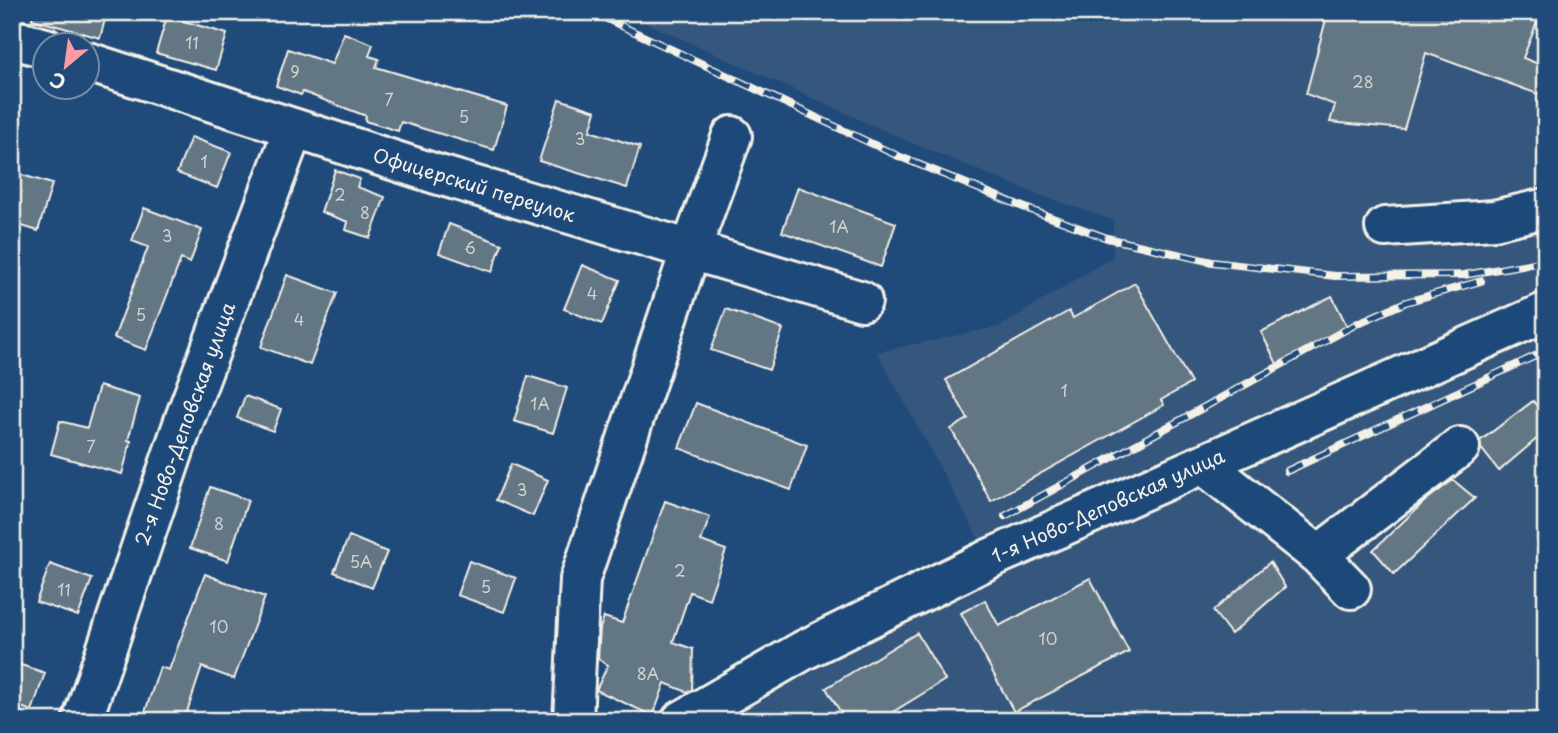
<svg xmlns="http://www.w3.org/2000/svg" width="1558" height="733" viewBox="0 0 1558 733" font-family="'Playpen Sans',sans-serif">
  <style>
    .built { fill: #34577d }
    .building { fill: #647684; stroke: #f4f1e8; stroke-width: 2 }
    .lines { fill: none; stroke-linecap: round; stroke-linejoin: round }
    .minor-casing { stroke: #f4f1e8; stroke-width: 44 }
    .minor { stroke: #1f4a7a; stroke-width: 38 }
    .rail-casing { stroke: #f4f1e8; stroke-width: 8 }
    .rail { stroke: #1f4a7a; stroke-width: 5; stroke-dasharray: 16; stroke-linecap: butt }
    .labels { text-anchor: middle; stroke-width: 5; stroke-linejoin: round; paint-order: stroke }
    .number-label { font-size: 16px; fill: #d0d2cf }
    .street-label { font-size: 19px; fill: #f4f1e8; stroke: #1f4a7a }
  </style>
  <rect width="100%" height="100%" fill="#1f4a7a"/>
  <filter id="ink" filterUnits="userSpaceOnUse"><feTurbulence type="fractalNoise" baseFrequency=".0143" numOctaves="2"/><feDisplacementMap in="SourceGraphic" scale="14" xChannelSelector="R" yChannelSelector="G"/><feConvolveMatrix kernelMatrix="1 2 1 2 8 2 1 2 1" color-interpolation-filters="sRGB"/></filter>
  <g filter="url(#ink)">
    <path class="built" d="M 622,12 L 1546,12 L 1546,721 L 710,721 L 982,545 L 877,352 L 1001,326 L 1113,256 L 1113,220 L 1033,193 L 905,140 Z"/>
    <path class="building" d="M 33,12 L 107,12 L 100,38 L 32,19 Z
      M 1328,12 L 1541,12 L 1523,58 L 1546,67 L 1546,97 L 1426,53 L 1404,129 L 1330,122 L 1335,105 L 1306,94 Z
      M 167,16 L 227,34 L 216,70 L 156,53 Z
      M 344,33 L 373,44 L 369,56 L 379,59 L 376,67 L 507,106 L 494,150 L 401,122 L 398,131 L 365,121 L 366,116 L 303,92 L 301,95 L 276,86 L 288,49 L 332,64 Z
      M 559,99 L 596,111 L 590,131 L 640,147 L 627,188 L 539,161 Z
      M 191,137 L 231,152 L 217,188 L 177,173 Z
      M 335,170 L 360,179 L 357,187 L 385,197 L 370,238 L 346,230 L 348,222 L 321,212 Z
      M 12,172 L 52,184 L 38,231 L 12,223 Z
      M 798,187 L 896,223 L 881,267 L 782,232 Z
      M 144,208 L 202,230 L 190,263 L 181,259 L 146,350 L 114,338 L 148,247 L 132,241 Z
      M 449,224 L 502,244 L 492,272 L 439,253 Z
      M 582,265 L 620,280 L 602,324 L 564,309 Z
      M 287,275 L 337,293 L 310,365 L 261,347 Z
      M 1135,283 L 1191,383 L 1161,400 L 1164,405 L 991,501 L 951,429 L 968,419 L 946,380 L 1069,311 L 1073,318 Z
      M 1332,296 L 1348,328 L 1277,364 L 1261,332 Z
      M 726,309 L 783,329 L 769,370 L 711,350 Z
      M 528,376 L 567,388 L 553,433 L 514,421 Z
      M 99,386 L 140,398 L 128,440 L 131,441 L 122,474 L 51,454 L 60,421 L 87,428 Z
      M 245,396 L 281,409 L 273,431 L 237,418 Z
      M 1533,401 L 1546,417 L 1546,431 L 1499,471 L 1481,448 L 1480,441 Z
      M 696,403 L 807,445 L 791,490 L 679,448 Z
      M 511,464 L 548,480 L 533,516 L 496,500 Z
      M 1453,480 L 1475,498 L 1394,574 L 1373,550 L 1425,501 Z
      M 210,487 L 248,500 L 228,561 L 190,548 Z
      M 665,501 L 710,517 L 701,541 L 726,550 L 709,599 L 690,592 L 673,642 L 693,649 L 692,690 L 687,692 L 665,683 L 653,716 L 596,690 L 608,665 L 598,659 L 600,628 L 604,617 L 622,623 Z
      M 349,536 L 387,552 L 372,588 L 334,572 Z
      M 469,561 L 516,578 L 504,612 L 457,595 Z
      M 1270,562 L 1285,587 L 1231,634 L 1213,611 Z
      M 50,564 L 92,579 L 78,616 L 36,602 Z
      M 205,574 L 265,597 L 234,679 L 202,667 L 184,721 L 142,721 L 160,667 L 169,670 Z
      M 1090,578 L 1129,652 L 1014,712 L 961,613 L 985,600 L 999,626 Z
      M 917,633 L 945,680 L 878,721 L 846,721 L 826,688 Z
      M 12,662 L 45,673 L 32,711 L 12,704 Z"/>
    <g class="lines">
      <g class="minor-casing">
        <path id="minor" d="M 12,39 L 46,48
          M 88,62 L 436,174 L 862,301
          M 1385,227 L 1494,220 L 1546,208
          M 1203,464 L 1318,555 L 1351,589
          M 1318,555 L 1460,447
          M 82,721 L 185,418 L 293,130
          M 573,721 L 580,579 L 691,249 L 732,136
          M 681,721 L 804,650 L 993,557 L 1546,312"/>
      </g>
      <use href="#minor" class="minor"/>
      <g class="rail-casing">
        <path id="rail" d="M 592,12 L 898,156 L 1028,209 L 1107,238 L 1212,262 L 1335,276 L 1464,275 L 1546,261
          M 1287,471 L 1546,351
          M 1005,516 L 1358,323 L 1406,302 L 1481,281"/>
      </g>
      <use href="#rail" class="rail"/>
    </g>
  </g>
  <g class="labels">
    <g class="number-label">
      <text x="192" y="49">11</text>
      <text x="295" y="78">9</text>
      <text x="1363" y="88">28</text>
      <text x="389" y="106">7</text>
      <text x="464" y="123">5</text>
      <text x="580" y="145">3</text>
      <text x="204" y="168">1</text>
      <text x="340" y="201">2</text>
      <text x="365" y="219">8</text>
      <text x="839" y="233">1А</text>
      <text x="167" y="242">3</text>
      <text x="470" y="254">6</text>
      <text x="592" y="300">4</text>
      <text x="141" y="321">5</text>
      <text x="299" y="326">4</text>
      <text x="1064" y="397">1</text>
      <text x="540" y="410">1А</text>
      <text x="91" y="453">7</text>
      <text x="522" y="496">3</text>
      <text x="219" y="530">8</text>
      <text x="361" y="568">5А</text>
      <text x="680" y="577">2</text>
      <text x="486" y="593">5</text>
      <text x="64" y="596">11</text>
      <text x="219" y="633">10</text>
      <text x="1048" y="645">10</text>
      <text x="648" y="680">8А</text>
    </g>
    <g class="street-label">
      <text transform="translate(474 185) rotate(17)" y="7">Офицерский переулок</text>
      <text transform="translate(185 424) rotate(-70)" y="7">2-я Ново-Деповская улица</text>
      <text transform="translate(1108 506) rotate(-24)" y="7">1-я Ново-Деповская улица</text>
    </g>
  </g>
  <rect width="1558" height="733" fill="none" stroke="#1f4a7a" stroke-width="42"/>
  <rect x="21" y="21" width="1516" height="691" fill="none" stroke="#f4f1e8" stroke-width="2.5" filter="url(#ink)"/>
  <g transform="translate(66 66) rotate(209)"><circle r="33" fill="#1f4a7a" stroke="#748da6" stroke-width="2"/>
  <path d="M0-5L12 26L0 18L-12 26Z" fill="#ff9aa2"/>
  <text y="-10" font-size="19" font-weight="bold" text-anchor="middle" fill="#f4f1e8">С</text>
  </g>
</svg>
